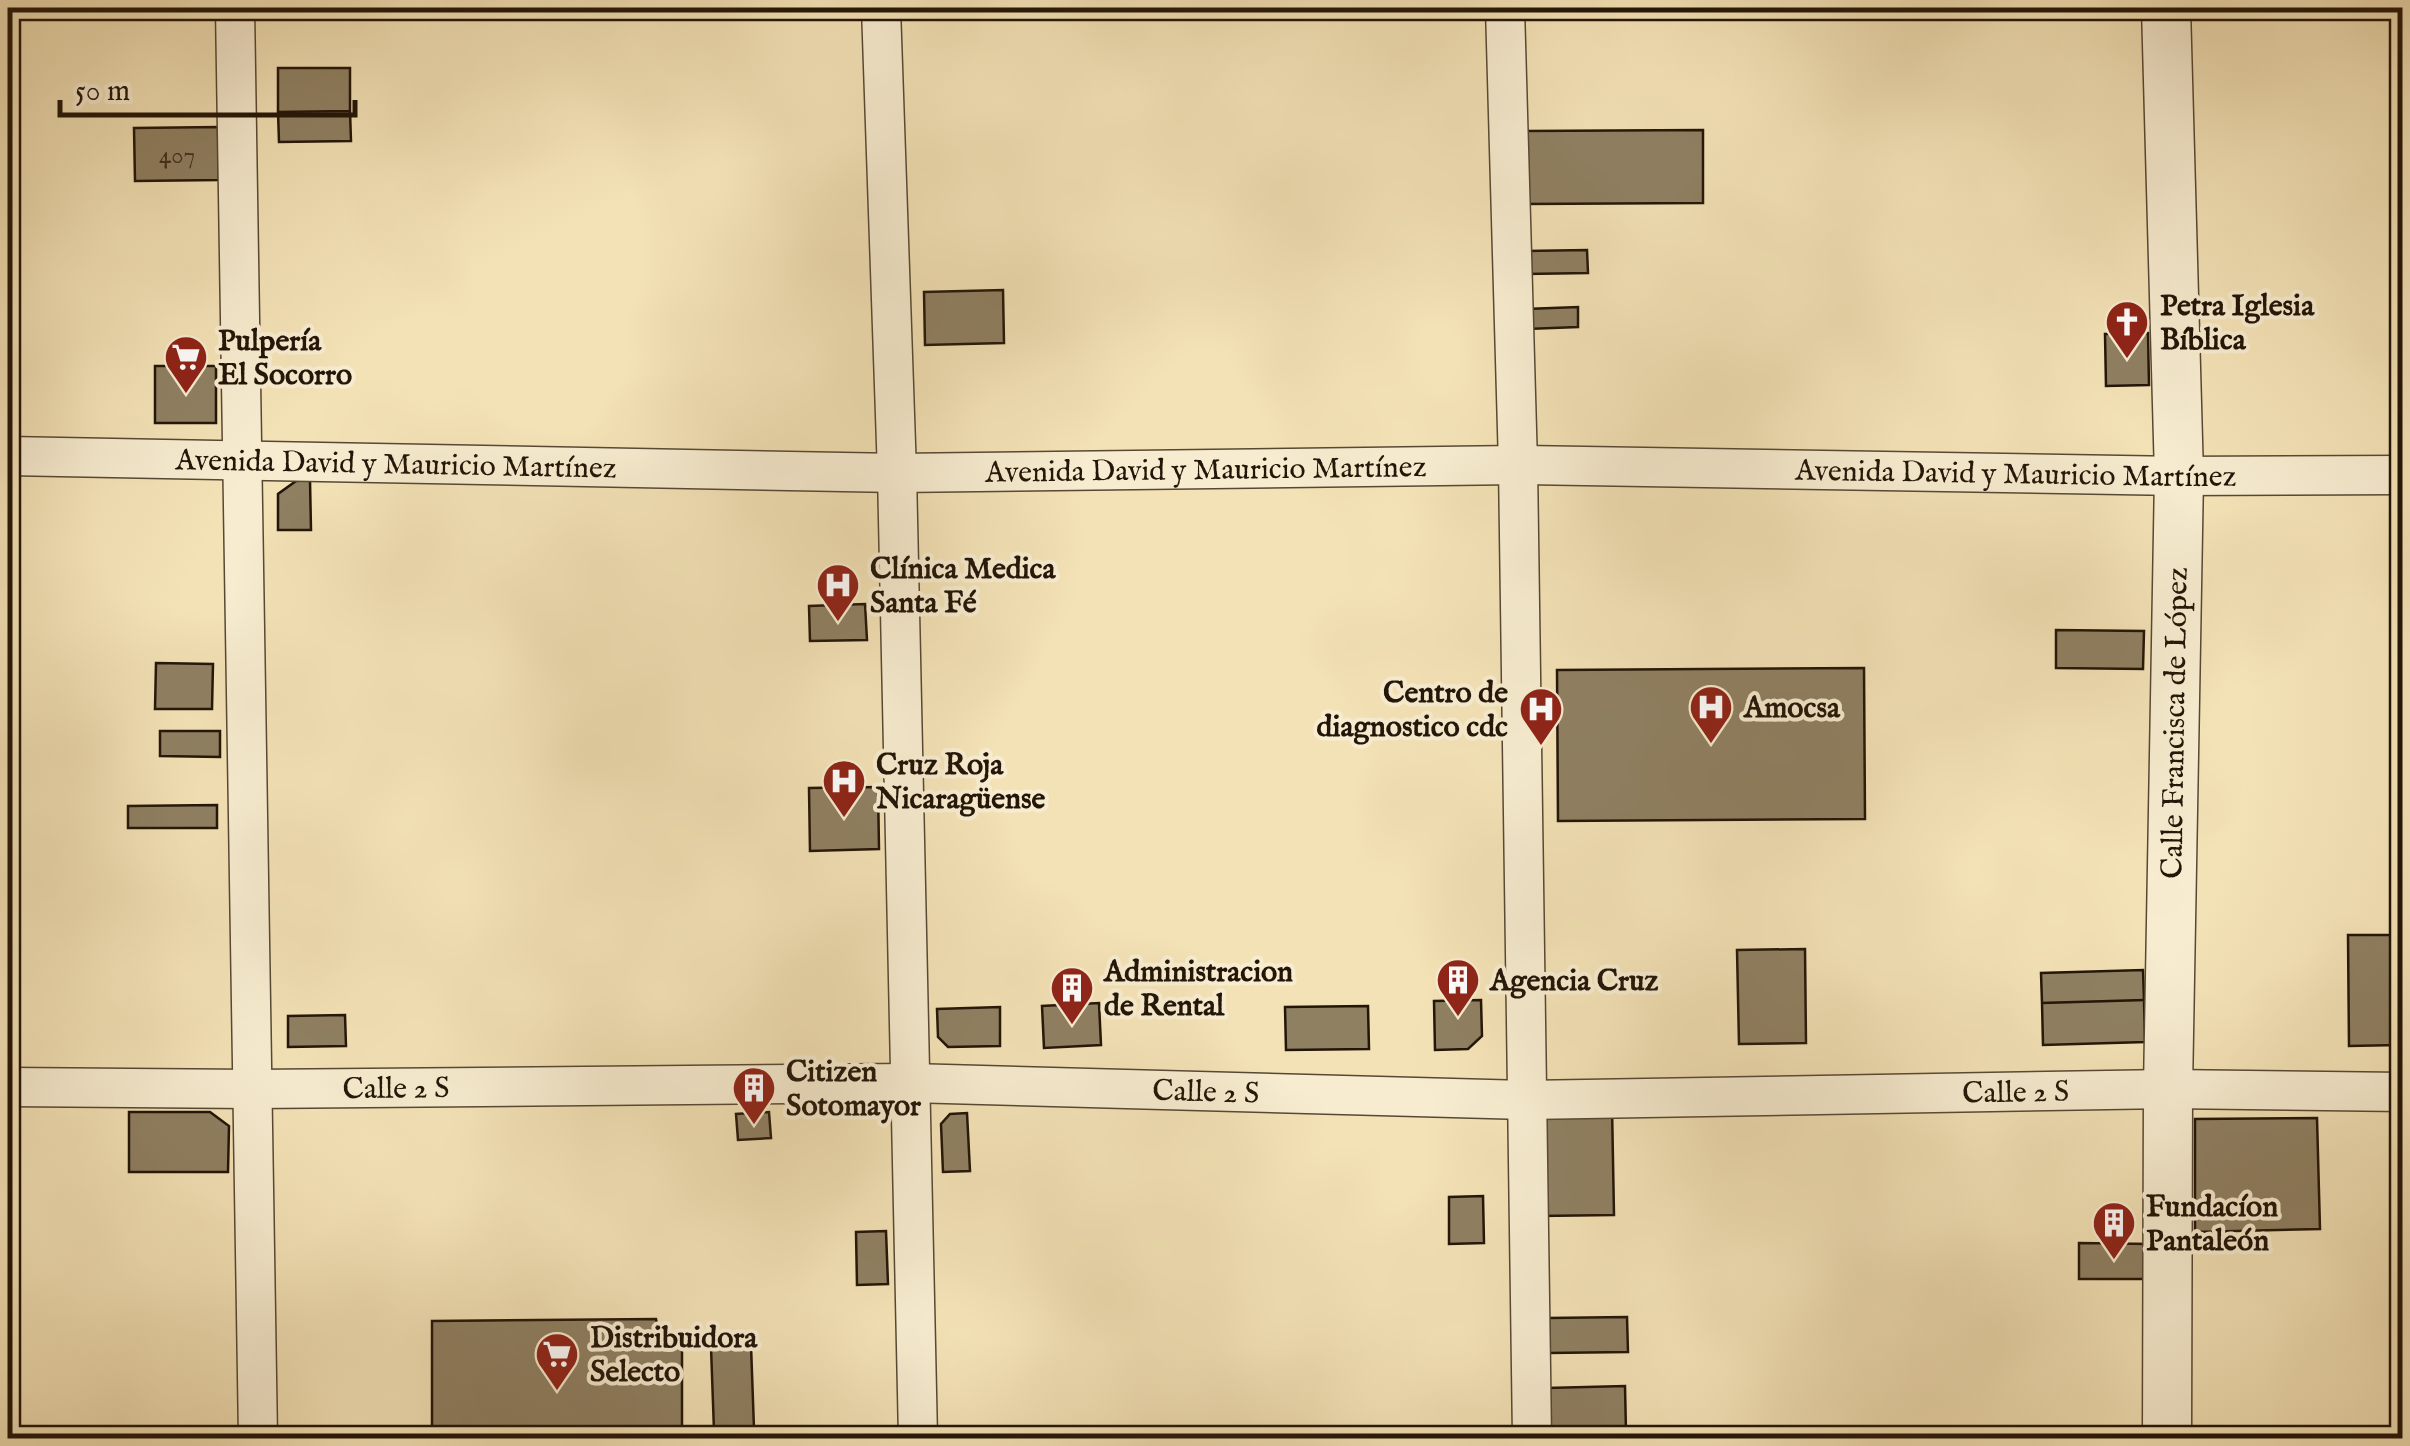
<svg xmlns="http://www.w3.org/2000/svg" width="2410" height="1446" viewBox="0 0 2410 1446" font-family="'IM FELL English',serif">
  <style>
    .building { fill: #8f8062; stroke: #231508; stroke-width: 2.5 }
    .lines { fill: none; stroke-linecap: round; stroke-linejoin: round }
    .minor-casing { stroke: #574834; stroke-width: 41 }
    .tertiary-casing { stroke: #574834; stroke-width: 51 }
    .minor { stroke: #f7ecd0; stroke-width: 38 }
    .tertiary { stroke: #f7ecd0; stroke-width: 48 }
    .labels { text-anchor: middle; stroke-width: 8; stroke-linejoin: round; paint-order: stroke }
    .number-label { font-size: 25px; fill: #3e301e }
    .poi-label { font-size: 30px; font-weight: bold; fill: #231508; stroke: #f7ecd0; text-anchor: start }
    .street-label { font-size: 30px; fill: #231508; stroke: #f7ecd0 }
  </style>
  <rect width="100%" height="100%" fill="#f3e2b6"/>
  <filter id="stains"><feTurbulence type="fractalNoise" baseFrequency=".002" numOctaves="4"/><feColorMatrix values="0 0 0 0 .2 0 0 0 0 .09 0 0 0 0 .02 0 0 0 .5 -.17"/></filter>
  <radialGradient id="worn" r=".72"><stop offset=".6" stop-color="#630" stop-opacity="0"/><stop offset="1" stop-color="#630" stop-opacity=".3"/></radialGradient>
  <path class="building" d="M 278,68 L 350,68 L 350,111 L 278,112 Z
    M 350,111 L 351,141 L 279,142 L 278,112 Z
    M 218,127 L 219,180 L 135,181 L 134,128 Z
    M 1703,130 L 1703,203 L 1518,204 L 1518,131 Z
    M 1587,250 L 1588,273 L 1526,274 L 1525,251 Z
    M 1003,290 L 1004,343 L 925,345 L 924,292 Z
    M 1578,307 L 1578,327 L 1527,329 L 1526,309 Z
    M 2148,333 L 2149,385 L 2106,386 L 2105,334 Z
    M 155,366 L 216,366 L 216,423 L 155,423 Z
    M 310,480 L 311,530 L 278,530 L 278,494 L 296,481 Z
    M 865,604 L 867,640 L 810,641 L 809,606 Z
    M 2056,630 L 2144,631 L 2143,669 L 2056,668 Z
    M 156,663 L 213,664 L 212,709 L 155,709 Z
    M 1864,668 L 1865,819 L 1558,821 L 1557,670 Z
    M 160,731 L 220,731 L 220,757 L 160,756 Z
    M 878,787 L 879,849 L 810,851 L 809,788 Z
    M 217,805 L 217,828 L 128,828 L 128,806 Z
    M 2348,935 L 2398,935 L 2399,1045 L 2349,1046 Z
    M 2398,935 L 2402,935 L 2402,1045 L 2399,1045 Z
    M 1805,949 L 1806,1043 L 1739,1044 L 1737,950 Z
    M 2143,970 L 2144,1000 L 2042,1003 L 2041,973 Z
    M 1481,1000 L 1482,1036 L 1468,1049 L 1435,1050 L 1434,1001 Z
    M 2144,1000 L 2145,1042 L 2043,1045 L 2042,1003 Z
    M 1099,1003 L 1101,1045 L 1044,1048 L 1042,1006 Z
    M 1368,1006 L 1369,1049 L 1286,1050 L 1285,1007 Z
    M 1000,1007 L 1000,1046 L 948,1047 L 938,1037 L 937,1009 Z
    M 345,1015 L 346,1046 L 288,1047 L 288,1016 Z
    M 1612,1106 L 1614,1215 L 1539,1216 L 1538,1107 Z
    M 129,1112 L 210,1112 L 229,1126 L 228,1172 L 129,1172 Z
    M 769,1112 L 771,1138 L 738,1140 L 736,1114 Z
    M 967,1113 L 970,1171 L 943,1172 L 941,1124 L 950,1114 Z
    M 2317,1118 L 2320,1229 L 2195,1232 L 2195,1119 Z
    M 1483,1196 L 1484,1243 L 1449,1244 L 1449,1197 Z
    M 886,1231 L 888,1284 L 857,1285 L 856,1232 Z
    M 2079,1243 L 2150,1244 L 2149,1279 L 2079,1279 Z
    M 1627,1317 L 1628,1352 L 1549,1353 L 1549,1318 Z
    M 656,1319 L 658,1330 L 675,1334 L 682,1345 L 682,1438 L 432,1438 L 432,1321 Z
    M 751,1345 L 754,1429 L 714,1431 L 711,1347 Z
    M 1625,1386 L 1626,1432 L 1547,1434 L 1547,1388 Z"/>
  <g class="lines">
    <g class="minor-casing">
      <g id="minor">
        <path d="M 235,8 L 258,1438"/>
        <path d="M 881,8 L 897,473 L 918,1438"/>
        <path d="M 1505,8 L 1518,465 L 1532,1438"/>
        <path id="s1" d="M 8,456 L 897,473 L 1518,465 L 2179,476 L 2402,475"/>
        <path id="s2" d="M 8,1087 L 252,1089 L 910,1083 L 1526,1100 L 2168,1089 L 2402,1092"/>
      </g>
    </g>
    <g class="tertiary-casing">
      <path id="tertiary" d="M 2166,8 L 2179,476 L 2168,1089 L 2167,1438"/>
    </g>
    <use href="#minor" class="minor"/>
    <use href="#tertiary" class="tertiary"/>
  </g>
  <defs>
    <g id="church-pin" transform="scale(2.25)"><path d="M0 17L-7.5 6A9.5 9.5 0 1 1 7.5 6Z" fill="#8f2418" stroke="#f7ecd0"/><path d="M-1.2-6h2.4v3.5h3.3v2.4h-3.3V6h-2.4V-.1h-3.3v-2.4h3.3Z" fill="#fff"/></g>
    <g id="supermarket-pin" transform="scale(2.25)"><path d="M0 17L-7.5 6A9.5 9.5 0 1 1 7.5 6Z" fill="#8f2418" stroke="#f7ecd0"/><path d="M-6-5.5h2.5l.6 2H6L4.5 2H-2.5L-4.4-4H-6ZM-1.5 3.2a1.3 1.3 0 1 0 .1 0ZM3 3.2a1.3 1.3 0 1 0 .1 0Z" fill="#fff"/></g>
    <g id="hospital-pin" transform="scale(2.25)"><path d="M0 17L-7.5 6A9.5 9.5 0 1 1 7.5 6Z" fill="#8f2418" stroke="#f7ecd0"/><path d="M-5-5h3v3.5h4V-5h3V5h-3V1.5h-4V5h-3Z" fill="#fff"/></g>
    <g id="building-pin" transform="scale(2.25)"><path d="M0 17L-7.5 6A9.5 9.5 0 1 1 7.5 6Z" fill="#8f2418" stroke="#f7ecd0"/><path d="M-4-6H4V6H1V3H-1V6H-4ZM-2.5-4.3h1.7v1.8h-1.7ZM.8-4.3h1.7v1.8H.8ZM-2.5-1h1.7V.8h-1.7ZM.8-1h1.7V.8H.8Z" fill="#fff"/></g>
  </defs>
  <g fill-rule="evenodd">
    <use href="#church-pin" x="2127" y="322"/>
    <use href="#supermarket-pin" x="186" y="357"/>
    <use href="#hospital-pin" x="838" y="585"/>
    <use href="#hospital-pin" x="1711" y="707"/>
    <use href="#hospital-pin" x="1541" y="709"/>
    <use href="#hospital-pin" x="844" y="781"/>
    <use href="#building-pin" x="1458" y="980"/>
    <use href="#building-pin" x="1072" y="988"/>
    <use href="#building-pin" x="754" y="1088"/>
    <use href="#building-pin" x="2114" y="1223"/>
    <use href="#supermarket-pin" x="557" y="1354"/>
  </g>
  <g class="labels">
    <g class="number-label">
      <text x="177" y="163">407</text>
    </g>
    <g class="poi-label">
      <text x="2160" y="315">Petra Iglesia<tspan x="2160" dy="34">Bíblica</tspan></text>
      <text x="218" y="350">Pulpería<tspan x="218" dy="34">El Socorro</tspan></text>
      <text x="870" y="578">Clínica Medica<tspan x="870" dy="34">Santa Fé</tspan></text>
      <text x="1508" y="702" text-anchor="end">Centro de<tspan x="1508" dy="34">diagnostico cdc</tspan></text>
      <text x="1744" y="717">Amocsa</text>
      <text x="876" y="774">Cruz Roja<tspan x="876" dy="34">Nicaragüense</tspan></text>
      <text x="1104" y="981">Administracion<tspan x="1104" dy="34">de Rental</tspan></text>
      <text x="1490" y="990">Agencia Cruz</text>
      <text x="786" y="1081">Citizen<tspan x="786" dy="34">Sotomayor</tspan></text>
      <text x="2146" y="1216">Fundacíon<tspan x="2146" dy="34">Pantaleón</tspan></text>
      <text x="590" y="1347">Distribuidora<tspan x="590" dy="34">Selecto</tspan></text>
    </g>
    <g class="street-label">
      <text dy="10" stroke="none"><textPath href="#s1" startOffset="388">Avenida David y Mauricio Martínez</textPath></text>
      <text dy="10" stroke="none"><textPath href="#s1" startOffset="1198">Avenida David y Mauricio Martínez</textPath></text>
      <text dy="10" stroke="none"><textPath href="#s1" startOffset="2008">Avenida David y Mauricio Martínez</textPath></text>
      <text transform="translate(2174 723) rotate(-89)" y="10">Calle Francisca de López</text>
      <text dy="10" stroke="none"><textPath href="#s2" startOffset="388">Calle 2 S</textPath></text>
      <text dy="10" stroke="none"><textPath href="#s2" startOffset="1198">Calle 2 S</textPath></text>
      <text dy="10" stroke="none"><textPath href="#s2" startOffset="2008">Calle 2 S</textPath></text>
    </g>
  </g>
  <rect width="2410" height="1446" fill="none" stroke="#f3e2b6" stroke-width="40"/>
  <rect x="10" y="10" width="2390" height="1426" fill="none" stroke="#231508" stroke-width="5"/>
  <rect x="20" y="20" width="2370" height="1406" fill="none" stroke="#231508" stroke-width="2.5"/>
  <path d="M60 100v15h295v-15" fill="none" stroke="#231508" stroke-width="5"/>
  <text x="75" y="100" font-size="30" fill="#231508" stroke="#f7ecd0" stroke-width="8" paint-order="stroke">50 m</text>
  <rect width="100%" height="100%" filter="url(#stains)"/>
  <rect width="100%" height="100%" fill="url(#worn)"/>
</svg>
